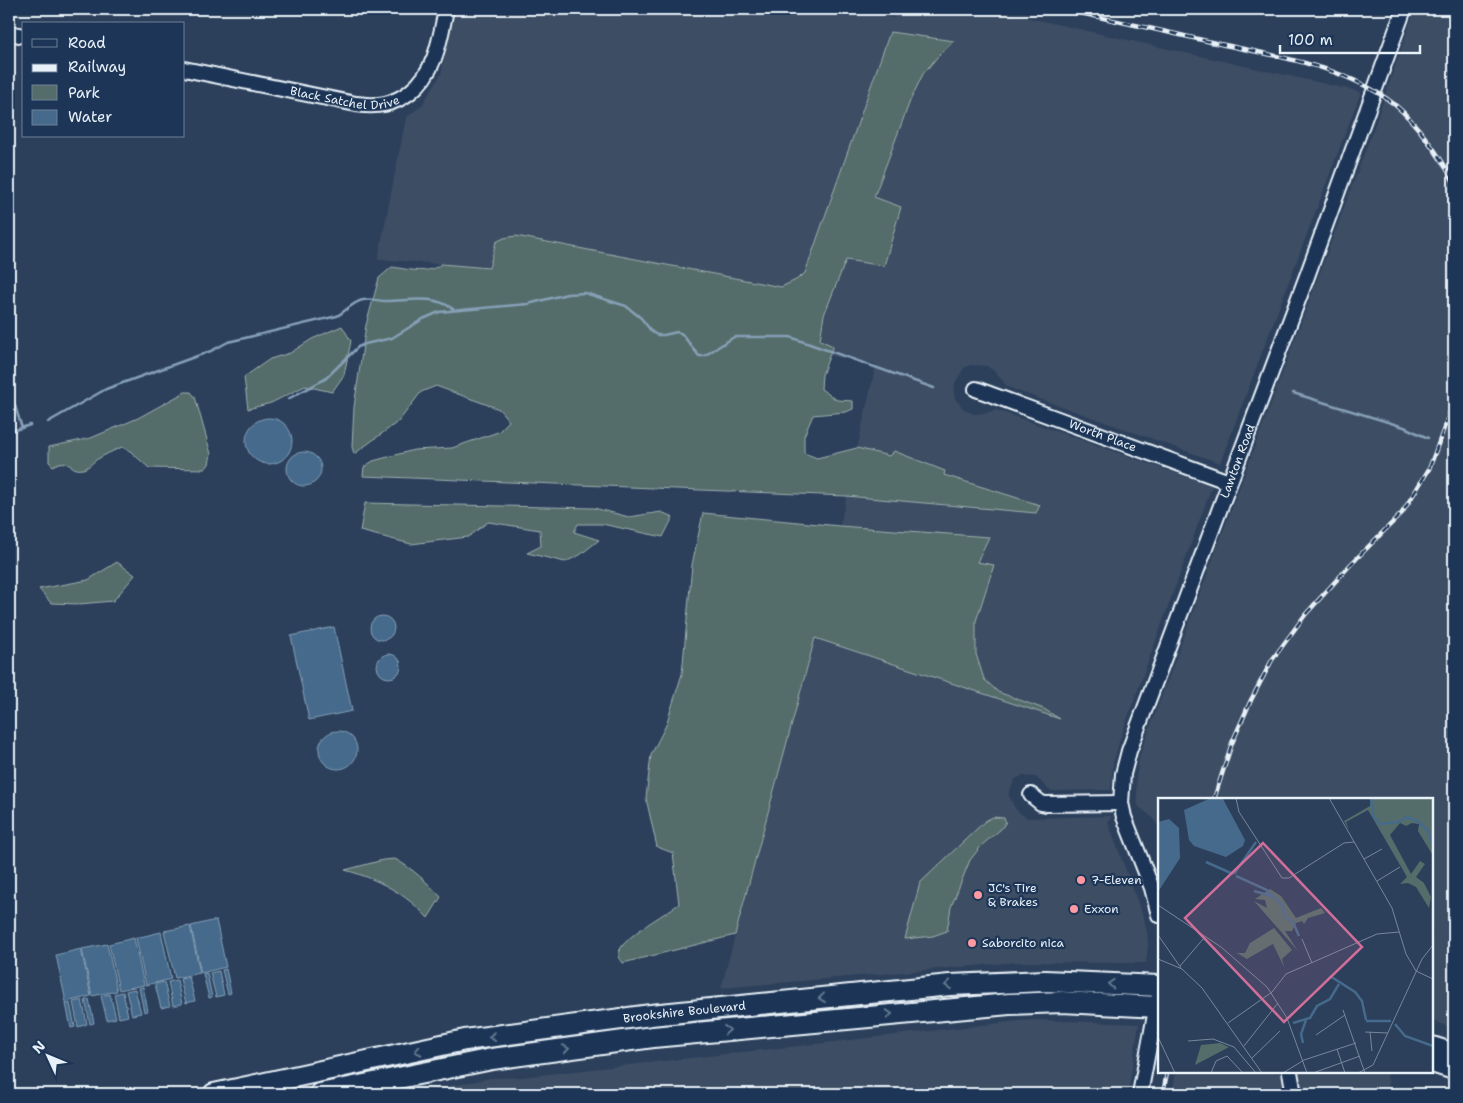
<svg xmlns="http://www.w3.org/2000/svg" width="1463" height="1103" viewBox="0 0 1463 1103" font-family="'Shantell Sans',sans-serif">
<style>
.built{fill:#3e4d63}
.green{fill:#546d6a;stroke:#9eafb1}
.water{fill:#456a8c;stroke:#86a0b7}
.lines{fill:none;stroke-linecap:round;stroke-linejoin:round}
.stream{stroke:#86a0b7;stroke-width:2.5}
.minor-casing{stroke:#e8f1f8;stroke-width:18}
.highway-casing{stroke:#e8f1f8;stroke-width:24}
.minor{stroke:#1d3557;stroke-width:14}
.highway{stroke:#1d3557;stroke-width:20}
.rail-casing{stroke:#e8f1f8;stroke-width:4.5}
.rail{stroke:#1d3557;stroke-width:2.5;stroke-dasharray:8;stroke-linecap:butt}
.oneway{stroke:#64778f}
.poi-dot{fill:#ff9aa2;stroke:#1d3557;stroke-width:2}
.labels{text-anchor:middle;dominant-baseline:central;stroke-width:4.5;stroke-linejoin:round;paint-order:stroke}
.street-label{font-size:12px;fill:#e8f1f8;stroke:#1d3557}
.poi-label{font-size:12px;fill:#e8f1f8;stroke:#1d3557;text-anchor:start}
.inset-river{fill:none;stroke:#456a8c;stroke-width:2.5}
.inset-road{fill:none;stroke:#77879a;stroke-width:1}
.view{fill:#d16f9a;fill-opacity:0.15;stroke:#d16f9a;stroke-width:2.5}
.inset-edge{fill:none;stroke:#e8f1f8;stroke-width:2.5}
</style>
<rect width="100%" height="100%" fill="#2c405c"/>
<filter id="ink" filterUnits="userSpaceOnUse"><feTurbulence type="fractalNoise" baseFrequency=".02" numOctaves="2"/><feDisplacementMap in="SourceGraphic" scale="10" xChannelSelector="R" yChannelSelector="G"/><feConvolveMatrix kernelMatrix="1 2 1 2 8 2 1 2 1" color-interpolation-filters="sRGB"/></filter>
<g filter="url(#ink)">
<path class="built" d="M455,9h394l44,9 3,-9h93l372,83 -141,371 -205,-73 -8,-4 -14,-16 -7,-4 -15,-1 -7,3 -9,15 -1,8 1,8 10,11 9,4 12,-1 10,-3 9,3 207,73 -92,253 -7,25 -2,26 -59,1 -4,-2 -12,-12 -14,-1 -7,3 -6,12v5l7,14 11,8 85,-2 -4,6 36,97 3,13 1,12 -2,19 -128,-1 -297,26 94,-350 61,-274 -83,-15 -297,-107 -7,26 -111,-9 28,-141 16,-13 19,-31z
M1415,9h39v1020l-22,-9v-221h-273v28l-6,-9 -15,-12 -2,-29 4,-23 233,-624z
M1038,1020l101,4 -11,70h-718l81,-16 31,-1 497,-56z
M1176,1072h106l4,22h-114z
M1295,1072h92l2,21 40,-5 17,6h-148z"/>
<path class="green" d="M890,32l64,9 -15,14 -16,19 -13,27 -36,96 27,10 -17,59 -38,-6 -22,55 -4,25 13,6 -11,29 -1,14 16,11 16,1v8l-7,3 -33,3 -9,21v17l13,5 40,-10 32,8 5,-5 51,20 -1,4 96,30 -4,8 -190,-17 -483,-20 1,-9 9,-6 41,-11 38,-2 46,-16 11,-11 -10,-12 -63,-23 -15,6 -22,29 -45,33 -2,-7 2,-40 12,-82 13,-47 13,-11c15,2 36,8 49,-3l48,4 7,-26 8,-4 12,-2 265,51 15,-7 9,-7z
M342,326l9,15 -7,34 -12,17 -27,-6 -34,17 -23,6 -4,-32 26,-18 20,-6 22,-14z
M185,392h6l4,5 16,57 -2,10 -4,5 -56,-1 -19,-17 -8,-4c-9,4 -18,8 -26,13 -4,3 -8,8 -13,9 -13,3 -15,-13 -30,-3l-4,-4v-15l42,-9 47,-20z
M365,503l229,5 35,9 32,-5 12,5 -10,20 -61,-13h-24l-4,8 25,8 -19,15 -15,7 -38,-9 14,-7 -1,-16 -52,-8 -20,15 -57,7 -51,-13z
M703,513l137,13 149,11 -12,25 17,3 -18,56v33l8,25 14,13 46,17 16,10 -245,-81 -80,297 -112,28c-2,-3 -5,-6 -4,-11 4,-15 46,-38 60,-48l-6,-51 -16,-6 -11,-49 5,-43 15,-30 16,-51 10,-109z
M117,562l18,13 -22,26 -34,3 -28,-1 -12,-14 49,-9z
M993,817l11,1 2,4 -5,7 -19,16 -12,15 -19,47 -4,24 -14,5 -28,3 15,-56 65,-62z
M395,859c18,10 32,23 46,38l-13,21c-23,-25 -50,-39 -83,-48l38,-10z"/>
<path class="water" d="M246 441a23 23 0 1 1 46 0a23 23 0 1 1-46 0Z
M287 469a17 17 0 1 1 34 0a17 17 0 1 1-34 0Z
M370 628a12 12 0 1 1 24 0a12 12 0 1 1-24 0Z
M334,627l18,84 -43,9 -18,-84z
M377 666a12 12 0 1 1 24 0a12 12 0 1 1-24 0Z
M319 750a19 19 0 1 1 38 0a19 19 0 1 1-38 0Z
M216,920l10,47 -25,6 -10,-47z
M190,926l10,47 -25,5 -11,-47z
M161,932l10,47 -25,6 -10,-47z
M134,938l10,47 -25,5 -10,-46z
M107,944l10,47 -25,5 -10,-47z
M81,949l10,47 -25,6 -10,-47z
M226,969l5,24 -3,1 -6,-24z
M219,971l5,24 -8,2 -6,-24z
M207,973l5,24 -3,1 -6,-24z
M189,977l6,24 -9,2 -6,-24z
M177,980l5,24 -9,2 -5,-24z
M164,982l6,24 -9,2 -6,-24z
M143,987l5,24 -4,1 -5,-24z
M135,989l6,24 -9,2 -6,-24z
M123,992l5,24 -9,2 -5,-24z
M110,994l6,24 -9,2 -6,-24z
M89,999l5,24 -4,1 -5,-24z
M82,1000l5,24 -9,3 -5,-25z
M70,1003l5,24 -4,1 -5,-24z"/>
<g class="lines">
<path class="stream" d="M9,387l13,41
M1293,393l111,34 24,11
M288,399l37,-20 33,-32 7,-3 27,-6 31,-19 16,-7 89,-8 39,-10 18,-1 41,13 15,12 11,14 5,3h7l13,-3 5,2 17,22h5l30,-19h56l144,51
M48,422l58,-33 105,-38 17,-9 109,-26c9,-5 16,-14 26,-16 7,-2 15,1 23,1 23,0 47,-7 67,8
M9,432l21,-7
M1452,449l2,1"/>
<defs>
<g id="minor">
<path d="M9,33l15,3"/>
<path id="s1" d="M184,69l172,35c21,3 37,1 54,-12 26,-20 30,-53 36,-83"/>
<path id="s2" d="M976,389l253,93"/>
<path d="M1031,795l10,8 5,1 75,-1"/>
<path id="s3" d="M1159,915l-7,-27 -28,-71 -3,-14 2,-29 6,-23 178,-475 97,-267"/>
<path d="M1290,1072l4,22"/>
<path d="M1140,1094l18,-95"/>
</g>
<g id="highway">
<path d="M1432,1047l22,7"/>
<path d="M1432,1062l22,7"/>
<path id="s4" d="M214,1094l251,-54 186,-25 299,-30 95,-4 114,5"/>
<path d="M320,1094l172,-35 161,-22 356,-33 53,-2 97,5"/>
</g>
</defs>
<use href="#minor" class="minor-casing"/>
<use href="#highway" class="highway-casing"/>
<use href="#minor" class="minor"/>
<use href="#highway" class="highway"/>
<defs>
<path id="rail" d="M1061,9c53,11 106,23 159,35 60,13 124,22 174,60 23,19 46,52 60,78
M1214,799l18,-56 19,-43 21,-40 33,-45 46,-51 51,-51 27,-44 25,-68
M1163,1094l4,-22"/>
</defs>
<use href="#rail" class="rail-casing"/>
<use href="#rail" class="rail"/>
</g>
<defs><path id="oneway-chevron" d="M-2-3.5L2.5 0L-2 3.5" fill="none" stroke-width="1.6" stroke-linecap="round" stroke-linejoin="round" transform="scale(1.25)"/></defs>
<g class="oneway">
<use href="#oneway-chevron" transform="translate(1111 984) rotate(-177)"/>
<use href="#oneway-chevron" transform="translate(948 985) rotate(175)"/>
<use href="#oneway-chevron" transform="translate(822 998) rotate(174)"/>
<use href="#oneway-chevron" transform="translate(889 1014) rotate(-5)"/>
<use href="#oneway-chevron" transform="translate(727 1030) rotate(-5)"/>
<use href="#oneway-chevron" transform="translate(492 1037) rotate(172)"/>
<use href="#oneway-chevron" transform="translate(566 1049) rotate(-8)"/>
<use href="#oneway-chevron" transform="translate(418 1051) rotate(168)"/>
</g>
</g>
<g class="poi-dot">
<circle cx="1081" cy="880" r="5"/>
<circle cx="978" cy="895" r="5"/>
<circle cx="1074" cy="909" r="5"/>
<circle cx="972" cy="943" r="5"/>
</g>
<g class="labels">
<g class="street-label">
<text stroke="none"><textPath href="#s1" startOffset="164">Black Satchel Drive</textPath></text>
<text stroke="none"><textPath href="#s2" startOffset="135">Worth Place</textPath></text>
<text stroke="none"><textPath href="#s3" startOffset="481">Lawton Road</textPath></text>
<text stroke="none"><textPath href="#s4" startOffset="478">Brookshire Boulevard</textPath></text>
</g>
<g class="poi-label">
<text x="1091" y="880">7-Eleven</text>
<text x="988" y="888">JC's Tire<tspan x="988" dy="14">&amp; Brakes</tspan></text>
<text x="1084" y="909">Exxon</text>
<text x="982" y="943">Saborcito nica</text>
</g>
</g>
<g transform="translate(1158 798)">
<rect width="275" height="275" fill="#2c405c"/>
<path d="M213,0h62v70l-1,-14 -14,-23 1,-7 -7,-1 -6,3 -6,-3 -10,12 21,39 9,-13 5,3 -9,13 8,6 7,14 -2,11 -13,-21 -8,-4 -8,1 7,-7 -39,-67 -22,12 3,8 -5,-9 26,-15zM112,91l11,7 15,22 25,-10 4,5 -17,5 -4,6 -2,-3 -6,2 -4,8h-7l13,20 -44,-50 13,7 -2,-8 -10,-1zM116,130l18,22 -10,9 2,8 -11,-23 -26,15 -10,-6h8l5,-10zM62,245l9,4 -34,18 6,-20z" fill="#546d6a"/>
<path d="M53,0l12,1 22,41 -2,6 -17,11 -32,-11 -5,-6 -5,-30zM11,21l10,9 1,30 -22,34v-70z" fill="#456a8c"/>
<path class="inset-river" d="M213,0l2,18 7,8 18,-2 9,-5 11,4 10,10 5,16M48,64l27,12M76,76l22,-32M78,78l31,14 15,15 3,12 8,5 6,14M96,93l17,5M172,178l25,16 7,9 4,19M208,223h25M135,225l17,-5 7,-12 13,-7 9,-15M237,226l10,12 28,10M145,245l-2,-9 5,-14"/>
<path class="inset-road" d="M78,0l3,14 43,66h7l55,-35 10,-1M171,0l63,110 14,46 10,17 17,8M206,61l18,-10M219,83l23,-14M0,107l63,42 46,40 20,31 20,55M0,137l23,33M144,141l10,24M0,161l24,10 20,19 60,85M22,168l24,-28M185,212l22,63M70,225l44,-31 14,-18 91,-40 22,-2M207,234l23,1M212,234l2,19M158,237l29,-20M0,239l17,36M30,243l25,-2 21,8 22,26M86,248l34,-43M179,251l8,24M94,260l28,-27M53,275l5,-12 11,-5 16,17M125,275l21,-13 52,-17M155,275l47,-17M200,275l15,-8 49,-106 11,-14"/>
<path class="view" d="M105,45l99,104 -78,75 -99,-104z"/>
<rect width="275" height="275" class="inset-edge"/>
</g>
<rect width="1463" height="1103" fill="none" stroke="#1d3557" stroke-width="30"/>
<rect x="15" y="15" width="1433" height="1073" fill="none" stroke="#e8f1f8" stroke-width="2" filter="url(#ink)"/>
<rect x="22" y="22" width="162" height="115" fill="#1d3557" stroke="#6e8097"/>
<rect x="32" y="39" width="25" height="8" fill="#1d3557" stroke="#6e8097"/>
<text x="68" y="48" font-size="15" fill="#e8f1f8">Road</text>
<rect x="32" y="64" width="25" height="8" fill="#e8f1f8" stroke="#6e8097"/>
<text x="68" y="72" font-size="15" fill="#e8f1f8">Railway</text>
<rect x="32" y="85" width="25" height="15" fill="#546d6a" stroke="#6e8097"/>
<text x="68" y="98" font-size="15" fill="#e8f1f8">Park</text>
<rect x="32" y="110" width="25" height="15" fill="#456a8c" stroke="#6e8097"/>
<text x="68" y="122" font-size="15" fill="#e8f1f8">Water</text>
<g transform="translate(48 1056) rotate(314)" stroke="#1d3557" stroke-width="4" paint-order="stroke">
<path d="M0-4L9 19L0 12L-9 19Z" fill="#e8f1f8"/>
<text y="-8" font-size="14" font-weight="bold" text-anchor="middle" fill="#e8f1f8">N</text>
</g>
<path d="M1280 45v8h140v-8" fill="none" stroke="#e8f1f8" stroke-width="2.5"/>
<text x="1288" y="45" font-size="15" fill="#e8f1f8" stroke="#1d3557" stroke-width="4" paint-order="stroke">100 m</text>
</svg>
